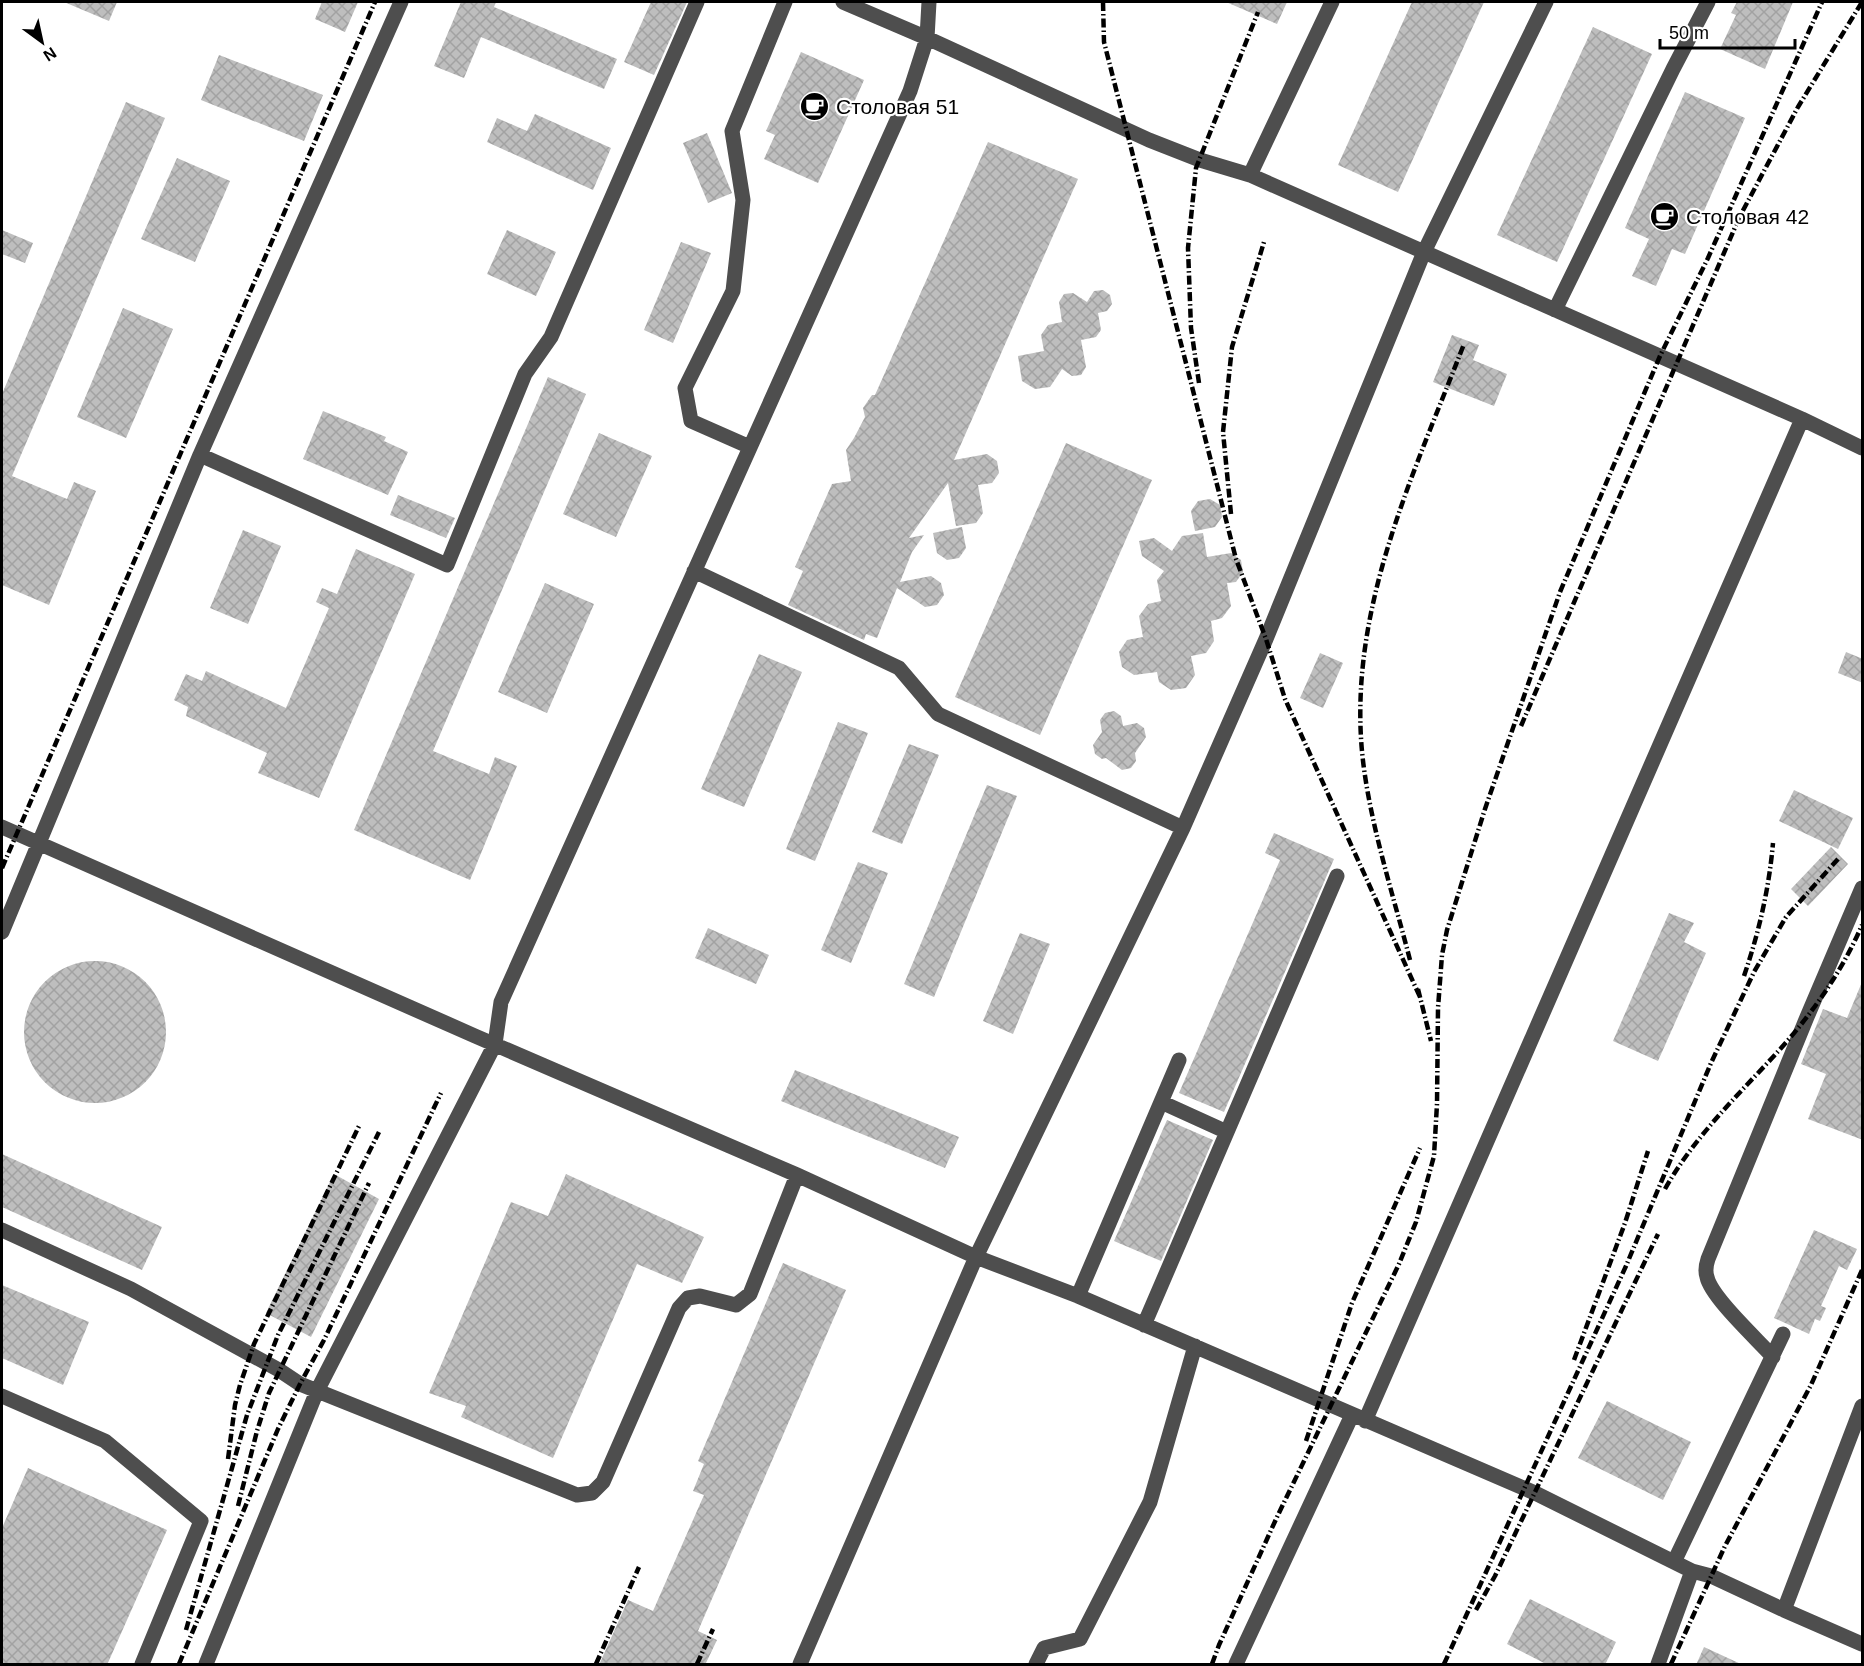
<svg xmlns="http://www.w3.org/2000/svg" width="1864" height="1666" viewBox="0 0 1864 1666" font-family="Arial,sans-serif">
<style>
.building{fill:url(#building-cross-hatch)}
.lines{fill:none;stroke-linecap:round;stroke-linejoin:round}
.minor{stroke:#4e4e4e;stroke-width:15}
.rail{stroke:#000;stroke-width:4.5;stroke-dasharray:9 3 1.5 3;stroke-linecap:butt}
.labels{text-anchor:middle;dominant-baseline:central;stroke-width:4.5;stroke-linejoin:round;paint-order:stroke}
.poi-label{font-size:21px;fill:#000;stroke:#fff;text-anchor:start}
</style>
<defs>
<pattern id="building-cross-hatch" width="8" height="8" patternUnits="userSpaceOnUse" patternTransform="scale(1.5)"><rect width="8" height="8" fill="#bebebe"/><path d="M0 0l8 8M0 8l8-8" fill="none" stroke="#a2a2a2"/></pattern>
</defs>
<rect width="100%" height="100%" fill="#fff"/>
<path class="building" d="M64,2h53l-8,19z
M322,2h36l-13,30 -30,-13z
M461,2h35l-2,5 123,52 -13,30 -123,-52 -17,41 -30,-12z
M651,2h36l-33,73 -30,-13z
M1226,2h61l-10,22z
M1412,2h72l-86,190 -60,-27z
M1737,2h56l-28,67 -45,-20 16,-34 -5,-2z
M1593,27l59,27 -95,208 -60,-27z
M801,52l63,28 -46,103 -54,-24 11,-24 -9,-4z
M219,55l104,40 -19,46 -103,-41z
M1685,92l60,26 -60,136 -13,-5 -16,37 -24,-10 17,-37 -24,-11z
M126,102l39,16 -153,358 55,23 7,-17 22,9 -47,114 -47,-20v-191z
M535,114l76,34 -18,42 -106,-48 10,-24 30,13z
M707,133l25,60 -24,10 -25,-60z
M988,142l90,37 -124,281 33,-6 10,7 2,12 -7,10 -14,2 5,28 -7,10 -20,3 -8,-43 -39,55 15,-3 -12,17 -12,30 31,-6 10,7 3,12 -7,10 -12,2 -28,-19 -20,50 -11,-4 -2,6 -76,-35 15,-34 -8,-4 37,-83 19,-3 -5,-31 8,-12 11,-21 -2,-9 9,-13h3z
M177,158l53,23 -35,81 -54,-23z
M2,230l31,13 -8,20 -23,-9z
M507,230l49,22 -20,44 -49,-22z
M681,242l30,11 -38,90 -29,-13z
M1103,290l7,5 2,9 -5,7 -9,2 3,17 -5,7 -15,3 5,27 -5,8 -9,1 -10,-7 -12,18 -15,2 -13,-8 -4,-25 26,-5 -3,-16 7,-10 14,-3 -3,-20 5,-8 9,-1 14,9 7,-11z
M123,308l50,21 -47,109 -49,-21z
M1452,335l27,10 -6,15 34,14 -13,32 -61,-24z
M548,377l38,17 -153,357 56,23 6,-17 22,9 -47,114 -116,-50z
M323,411l63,26 -2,4 24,11 -20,43 -85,-36z
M599,433l53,23 -36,81 -53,-23z
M1066,443l86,37 -112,255 -85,-38z
M398,495l57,23 -9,20 -56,-23z
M1210,499l10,6 2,12 -7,10 -20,4 -4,-20 7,-10z
M962,527l4,21 -7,10 -12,2 -10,-7 -4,-20z
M243,530l38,16 -33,78 -38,-16z
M1203,533l4,24 24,-4 10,7 2,12 -7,10 -9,1 4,23 -9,12 -11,3 3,20 -8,12 -15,3 4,19 -9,13 -15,2 -12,-8 -2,-10 -23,3 -12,-8 -3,-15 8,-12 16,-3 -4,-21 9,-12 13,-3 -4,-21 7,-9 -22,-15 -3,-15 15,-3 18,13 10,-15z
M356,549l59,25 -96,224 -61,-25 9,-20 -81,-37 2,-9 -14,-7 12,-26 16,7 4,-10 80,37 43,-100 -13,-6 6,-14 15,6z
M545,583l49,21 -47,109 -49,-21z
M1846,652l17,7v24l-25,-10z
M1320,653l23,10 -20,45 -23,-10z
M759,654l43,18 -58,135 -43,-18z
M1114,711l7,5 2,10 14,-3 7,5 2,9 -11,16 1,8 -5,7 -9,2 -16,-12 -4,1 -7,-5 -2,-9 9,-13 -2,-12 5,-7z
M838,722l30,11 -53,128 -29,-12z
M909,744l30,11 -37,89 -30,-12z
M987,785l30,11 -83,201 -30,-13z
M1794,790l59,28 -15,31 -59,-28z
M1274,833l60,26 -110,253 -45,-19 101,-233 -15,-7z
M1831,847l17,17 -40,42 -17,-17z
M858,862l30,11 -37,90 -30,-13z
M1669,913l25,10 -10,19 22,11 -48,108 -45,-20z
M708,928l61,27 -13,29 -61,-26z
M1020,933l30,11 -37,90 -30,-13z
M24 1032a71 71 0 1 1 142 0a71 71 0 1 1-142 0Z
M1862,982h1v158l-55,-21 18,-45 -25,-10 22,-55 24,9z
M795,1070l164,67 -14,31 -164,-67z
M1167,1120l46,20 -52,121 -47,-20z
M2,1154l160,73 -20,43 -140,-63z
M334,1174l45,25 -68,138 -45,-24z
M566,1174l138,63 -22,46 -45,-19 -84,194 -92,-41 5,-11 -37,-13 82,-191 37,14z
M1814,1230l43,19 -10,21 -8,-4 -18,40 5,2 -6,13 -5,-2 -6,15 -35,-16z
M783,1263l63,27 -148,341 19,9 -12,25h-106l29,-65 25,11 51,-116 -11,-4 11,-27 -6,-3z
M2,1285l87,37 -26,63 -61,-27z
M1607,1401l84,41 -28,58 -85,-42z
M28,1468l139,62 -60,135h-105v-137z
M1530,1599l86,43 -11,23h-57l-41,-21z
M1704,1647l39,18h-47z"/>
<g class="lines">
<path class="minor" d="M843,2l84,36 222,102 51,20 50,15 552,244 60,29
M1250,175l82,-173
M1555,310l118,-241 35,-67
M750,447l-59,-26 -6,-33 48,-97 10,-91 -11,-69 53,-129
M200,455l247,110 78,-191 26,-37 146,-335
M694,571l205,97 39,46 245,114
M2,827l473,209 322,139 179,82 102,39 457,197 157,78 19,5 73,34 78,34
M2,932l198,-477 201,-453
M1161,1102l66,30
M2,1230l129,59 148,81 21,14 277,111 15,-2 11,-11 76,-174 9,-10 12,-2 36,9 14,-11 47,-119
M1078,1296l101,-236
M1144,1325l193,-449
M1773,1357c-15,-17 -62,-60 -66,-80 -2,-6 -1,-12 1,-18l99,-242 55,-129
M2,1396l103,45 96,80 -59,143
M1365,1421l437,-1002
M1674,1562l109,-228
M1784,1610l78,-204
M206,1664l111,-273 178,-347 6,-42 409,-911 17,-53 2,-36
M800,1664l176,-407 207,-429 83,-189 158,-387 122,-250
M1036,1664l8,-16 36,-9 70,-137 45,-156
M1236,1664l116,-249
M1658,1664l34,-93"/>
<path class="rail" d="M1103,2l1,40 132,517 30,80 19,60 135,298
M1199,383l-8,-55 -3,-80 8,-80 62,-156
M1231,514l-8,-82 9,-85 32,-105
M1521,726l218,-508 59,-111 64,-105
M2,868l373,-866
M1410,960c-18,-70 -45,-151 -49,-222 -8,-139 54,-267 103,-394
M1744,976c15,-44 25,-87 29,-133
M1418,989l13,52
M1665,1189c28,-50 69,-90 108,-132 36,-39 68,-83 89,-132
M1574,1360l51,-137 23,-72
M1306,1441l46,-138 68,-155
M228,1459l7,-54 5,-20 14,-41 106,-220
M238,1506l19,-75 12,-38 100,-210
M1476,1610l19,-34 163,-342
M186,1630l61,-215 31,-80 101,-203
M179,1664l99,-235 22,-45 24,-44 117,-247
M596,1664l43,-97
M697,1664l16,-35
M1212,1664l7,-19 58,-128 122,-253 17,-42 18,-66 3,-52 1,-96 4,-53 5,-25 38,-121 75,-217 100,-236 48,-98 114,-256
M1444,1664l182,-398 85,-203 43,-91 32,-55 52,-58
M1671,1664l54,-118 86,-161 51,-115"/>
</g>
<defs>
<symbol id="cafe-disc" viewBox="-11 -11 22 22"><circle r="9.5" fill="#000" stroke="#fff"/><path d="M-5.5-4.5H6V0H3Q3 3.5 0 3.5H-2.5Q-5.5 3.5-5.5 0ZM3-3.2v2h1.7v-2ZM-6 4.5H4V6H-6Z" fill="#fff"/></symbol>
</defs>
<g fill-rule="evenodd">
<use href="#cafe-disc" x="798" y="90" width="33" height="33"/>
<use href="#cafe-disc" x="1648" y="200" width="33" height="33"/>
</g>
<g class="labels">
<g class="poi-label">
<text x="836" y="106">Столовая 51</text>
<text x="1686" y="216">Столовая 42</text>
</g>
</g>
<rect width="1864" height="1666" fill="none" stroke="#000000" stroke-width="6"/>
<g transform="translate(42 42) rotate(147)" stroke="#ffffff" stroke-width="4.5" paint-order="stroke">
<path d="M0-4.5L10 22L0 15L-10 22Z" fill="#000000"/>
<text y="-9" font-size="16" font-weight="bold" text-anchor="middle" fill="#000000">N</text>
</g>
<path d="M1660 39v9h135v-9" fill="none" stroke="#000000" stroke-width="3"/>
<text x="1669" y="39" font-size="18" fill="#000000" stroke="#ffffff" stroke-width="4.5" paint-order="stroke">50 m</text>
</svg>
